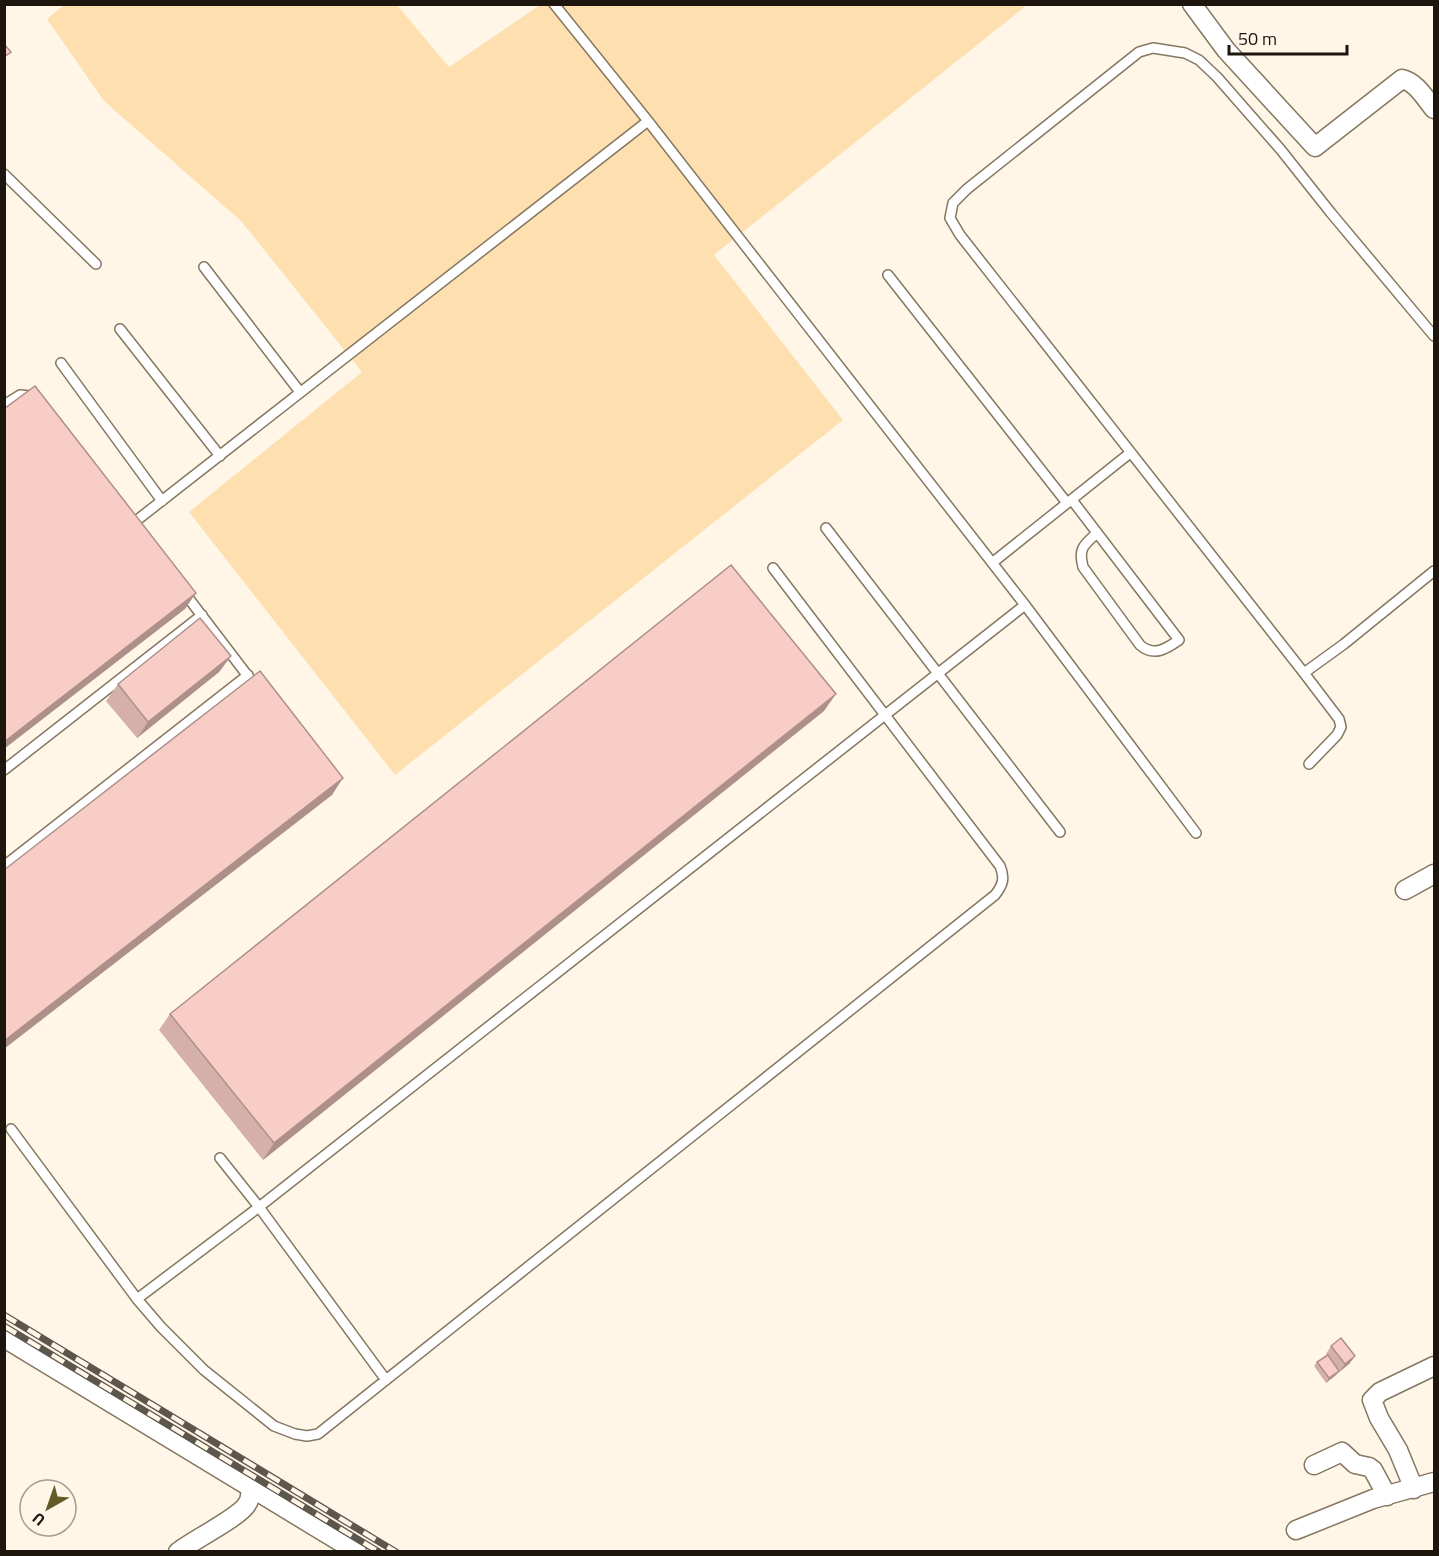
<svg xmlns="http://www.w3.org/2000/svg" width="1439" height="1556" viewBox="0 0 1439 1556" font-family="'Titillium Web',sans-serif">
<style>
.green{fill:#fee0b0}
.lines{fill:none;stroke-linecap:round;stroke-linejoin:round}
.service-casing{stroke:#857761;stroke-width:12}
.minor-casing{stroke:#857761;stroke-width:21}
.service{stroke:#fff;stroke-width:9}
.minor{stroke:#fff;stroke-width:18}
.rail-casing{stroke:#5d564c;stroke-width:7}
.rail{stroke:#fff6e7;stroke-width:4.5;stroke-dasharray:14;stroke-linecap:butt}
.wall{fill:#d4b0a9}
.shaded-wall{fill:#ad908a}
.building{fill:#f7cdc5;stroke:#ad908a;stroke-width:1.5}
</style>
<rect width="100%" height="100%" fill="#fff6e7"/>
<path class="green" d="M65,4l332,1 52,62 91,-62h487l-313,250 129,165 -448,355 -206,-263 173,-140 -121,-151 -137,-120 -57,-82z"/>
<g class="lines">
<defs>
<path id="service" d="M554,4l94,117 377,484 171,228
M4,174l92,90
M204,267l96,125
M888,275l179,228
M120,329l100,127
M1434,336l-103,-123 -50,-63 -64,-73 -18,-17 -14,-7 -32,-5 -14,4 -172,137 -14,14 -3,15 10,17 344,438 40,-29 90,-73
M61,363l101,138
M4,405l16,-10 11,1 2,3
M1072,500l107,140c-13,9 -25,17 -39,5l-57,-78c-5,-19 1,-22 14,-34
M132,524l516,-403
M826,528l234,304
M992,563l138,-110
M183,591l74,97
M1304,673l35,46 2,8 -4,8 -28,29
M4,770l198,-155
M4,866l244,-191
M11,1129l126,170 24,28 43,43 70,56 21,8 12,2 11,-2 677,-539c8,-10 10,-17 5,-29l-227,-298
M220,1158l39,49 127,173
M137,1299l122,-92 766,-602"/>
<path id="minor" d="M1192,4l34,46 89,97 87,-68c14,3 23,19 32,30
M1405,890l29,-16
M4,1338l353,214
M1314,1465l28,-13 13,12 14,3 4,3 14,26
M1414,1489l-16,-39 -19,-32 -7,-18 8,-8 54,-26
M1296,1530l77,-31 61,-17
M178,1552c15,-12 62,-35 69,-48 4,-5 3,-12 4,-18"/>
</defs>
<use href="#service" class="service-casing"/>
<use href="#minor" class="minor-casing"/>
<use href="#service" class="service"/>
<use href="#minor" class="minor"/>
<defs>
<path id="rail" d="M4,1315l392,237
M4,1326l375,226"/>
</defs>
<use href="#rail" class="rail-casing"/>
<use href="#rail" class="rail"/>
</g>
<path class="wall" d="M231,656l-12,16 -82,66 -31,-37 12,-17z
M824,711l-561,449 -104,-130 11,-16z
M1331,1346l24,10 -6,8 -23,19 -12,-17 3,-4 9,-7v-1z"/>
<path class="shaded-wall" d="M196,593l-11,16 -181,140v-7z
M231,656l-12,16 -82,66 11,-16z
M836,694l-12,17 -561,449 11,-17z
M343,778l-11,17 -328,254v-8z
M1355,1356l-6,8 -10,8 6,-8z
M1339,1371l-3,4 -10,8 3,-5z"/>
<path class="building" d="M4,44l7,8 -7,5z
M35,386l161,207 -192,149v-333z
M731,565l105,129 -562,449 -104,-129z
M200,618l31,38 -83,66 -30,-38z
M260,671l83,107 -339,263v-171z
M1341,1338l14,18 -10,8 -14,-18z
M1328,1355l11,16 -10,7 -12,-16z"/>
<rect width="1439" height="1556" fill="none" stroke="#1c160e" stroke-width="12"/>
<g transform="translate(48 1508) rotate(220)"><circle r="28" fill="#fff6e7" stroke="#a49c90" stroke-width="1.5"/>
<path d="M0-4.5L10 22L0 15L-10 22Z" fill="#625c28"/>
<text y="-9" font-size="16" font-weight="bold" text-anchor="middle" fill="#1c160e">U</text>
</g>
<path d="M1229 45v9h118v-9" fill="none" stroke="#1c160e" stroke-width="3"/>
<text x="1238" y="45" font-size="18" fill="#1c160e" stroke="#fff6e7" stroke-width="4.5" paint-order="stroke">50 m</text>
</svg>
